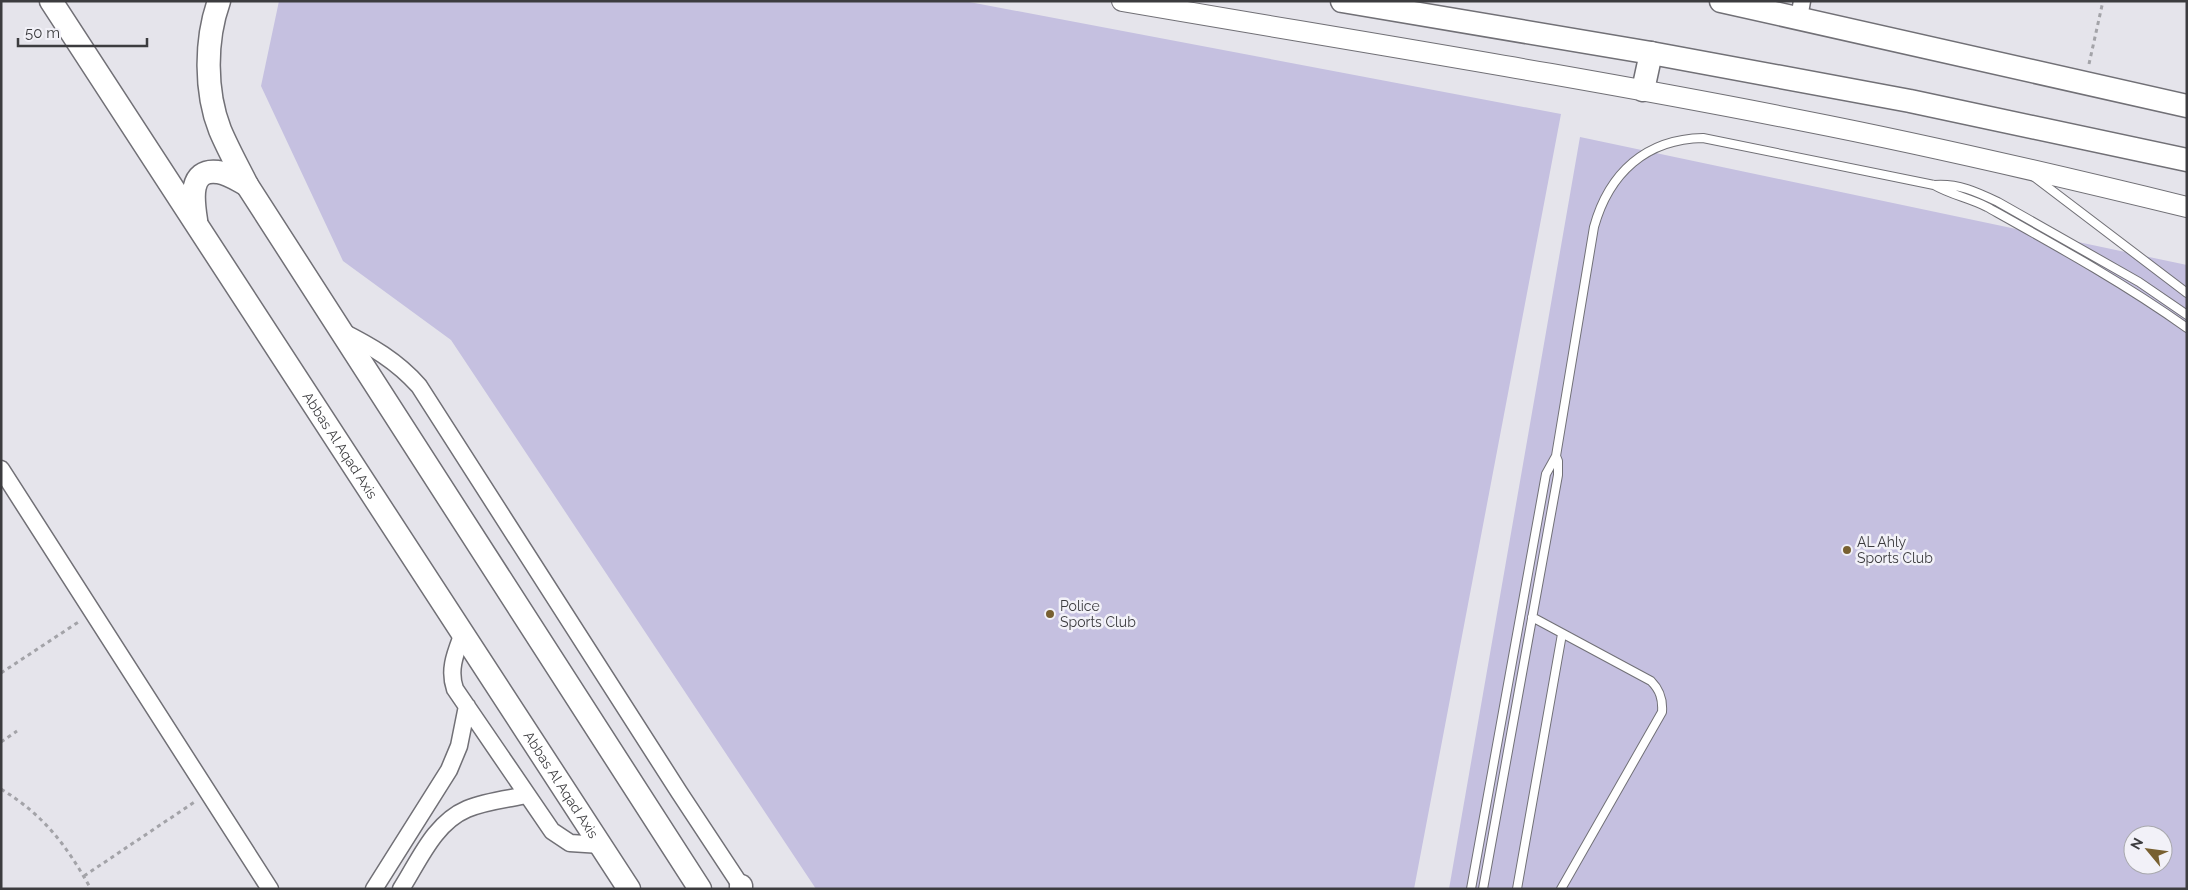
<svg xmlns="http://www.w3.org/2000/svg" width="2188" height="890" viewBox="0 0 2188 890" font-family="Raleway,sans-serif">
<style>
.green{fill:#c5c0e0;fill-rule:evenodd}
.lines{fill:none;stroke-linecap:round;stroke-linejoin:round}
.service-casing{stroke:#717076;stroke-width:10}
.minor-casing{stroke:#717076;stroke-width:19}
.tertiary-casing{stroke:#717076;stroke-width:22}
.secondary-casing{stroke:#717076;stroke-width:25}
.path{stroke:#a3a3a8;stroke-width:3;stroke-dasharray:4 4;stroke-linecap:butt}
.service{stroke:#fff;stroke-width:8}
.minor{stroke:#fff;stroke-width:16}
.tertiary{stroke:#fff;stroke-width:20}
.secondary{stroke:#fff;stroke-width:22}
.poi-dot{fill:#786031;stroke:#f2f1f8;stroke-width:2}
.labels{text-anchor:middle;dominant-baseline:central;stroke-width:5;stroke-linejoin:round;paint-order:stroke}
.street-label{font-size:14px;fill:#3c3c3f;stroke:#f2f1f8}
.poi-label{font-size:14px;fill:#3c3c3f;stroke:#f2f1f8;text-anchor:start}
</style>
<rect width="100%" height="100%" fill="#e5e4eb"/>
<path class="green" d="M279,1h685l597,113 -147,775h-598l-365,-549 -108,-79 -82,-175z
M1580,137l607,128v624h-738zM2133,835h30v30h-30z"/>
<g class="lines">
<defs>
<path id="service" d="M2033,176l154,117
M1934,185c17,10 36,13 53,22 68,38 137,76 200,121
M1532,617l119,64c9,9 12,18 11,31l-101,177
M1471,889l75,-415 10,-18
M1483,889l75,-414v-14l-2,-5 38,-229c15,-54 52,-88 109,-89l231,47c24,-2 43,7 64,17l141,80 48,33
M1517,889l45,-255"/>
<path id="minor" d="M1799,18l3,-17
M341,331c30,15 56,30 78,55l260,406 64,97
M1,469l269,420
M463,633c-7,19 -15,36 -8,56l97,142 18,12 31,2
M374,889l75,-119 10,-24 8,-40
M401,889c18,-28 33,-66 66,-80 19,-8 41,-10 60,-14"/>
<path id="tertiary" d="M1122,1c227,39 455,75 682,120 128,25 256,55 383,86"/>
<g id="secondary">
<path id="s1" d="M51,1l578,888"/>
<path d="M219,1c-14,39 -14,91 1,129 8,19 18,37 27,55l453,704"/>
<path d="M1342,1l309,52 259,48 277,59"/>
<path d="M1721,1l466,105"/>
<path d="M1643,90l8,-37"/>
<path d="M196,220c-3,-19 -8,-52 22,-48 10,1 21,9 29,13"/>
<path d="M741,889v-3"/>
</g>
</defs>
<use href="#service" class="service-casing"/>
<use href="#minor" class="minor-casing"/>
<use href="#tertiary" class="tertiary-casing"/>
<use href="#secondary" class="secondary-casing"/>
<path class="path" d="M2089,64l14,-63
M1,673l79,-52
M1,742l16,-11
M1,789c44,27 65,56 90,100
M84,876l112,-75"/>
<use href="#service" class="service"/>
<use href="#minor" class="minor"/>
<use href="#tertiary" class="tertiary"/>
<use href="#secondary" class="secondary"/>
</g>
<g class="poi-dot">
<circle cx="1847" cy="550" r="5"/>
<circle cx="1050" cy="614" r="5"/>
</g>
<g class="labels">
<g class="street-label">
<text stroke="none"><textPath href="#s1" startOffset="530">Abbas Al Aqad Axis</textPath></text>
<text stroke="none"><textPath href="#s1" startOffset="935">Abbas Al Aqad Axis</textPath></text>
</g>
<g class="poi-label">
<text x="1857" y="542">AL Ahly<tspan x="1857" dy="16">Sports Club</tspan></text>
<text x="1060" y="606">Police<tspan x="1060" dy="16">Sports Club</tspan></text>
</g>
</g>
<rect width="2188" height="890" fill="none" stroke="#3c3c3f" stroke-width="5"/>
<g transform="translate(2148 850) rotate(299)"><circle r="24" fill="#f2f1f8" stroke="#a9a9ae"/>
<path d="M0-4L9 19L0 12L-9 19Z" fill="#786031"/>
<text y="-8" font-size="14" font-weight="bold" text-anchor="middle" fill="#3c3c3f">N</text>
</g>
<path d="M18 38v8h129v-8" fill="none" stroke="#3c3c3f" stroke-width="2.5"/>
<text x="25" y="38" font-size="15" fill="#3c3c3f" stroke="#f2f1f8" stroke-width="4" paint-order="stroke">50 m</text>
</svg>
